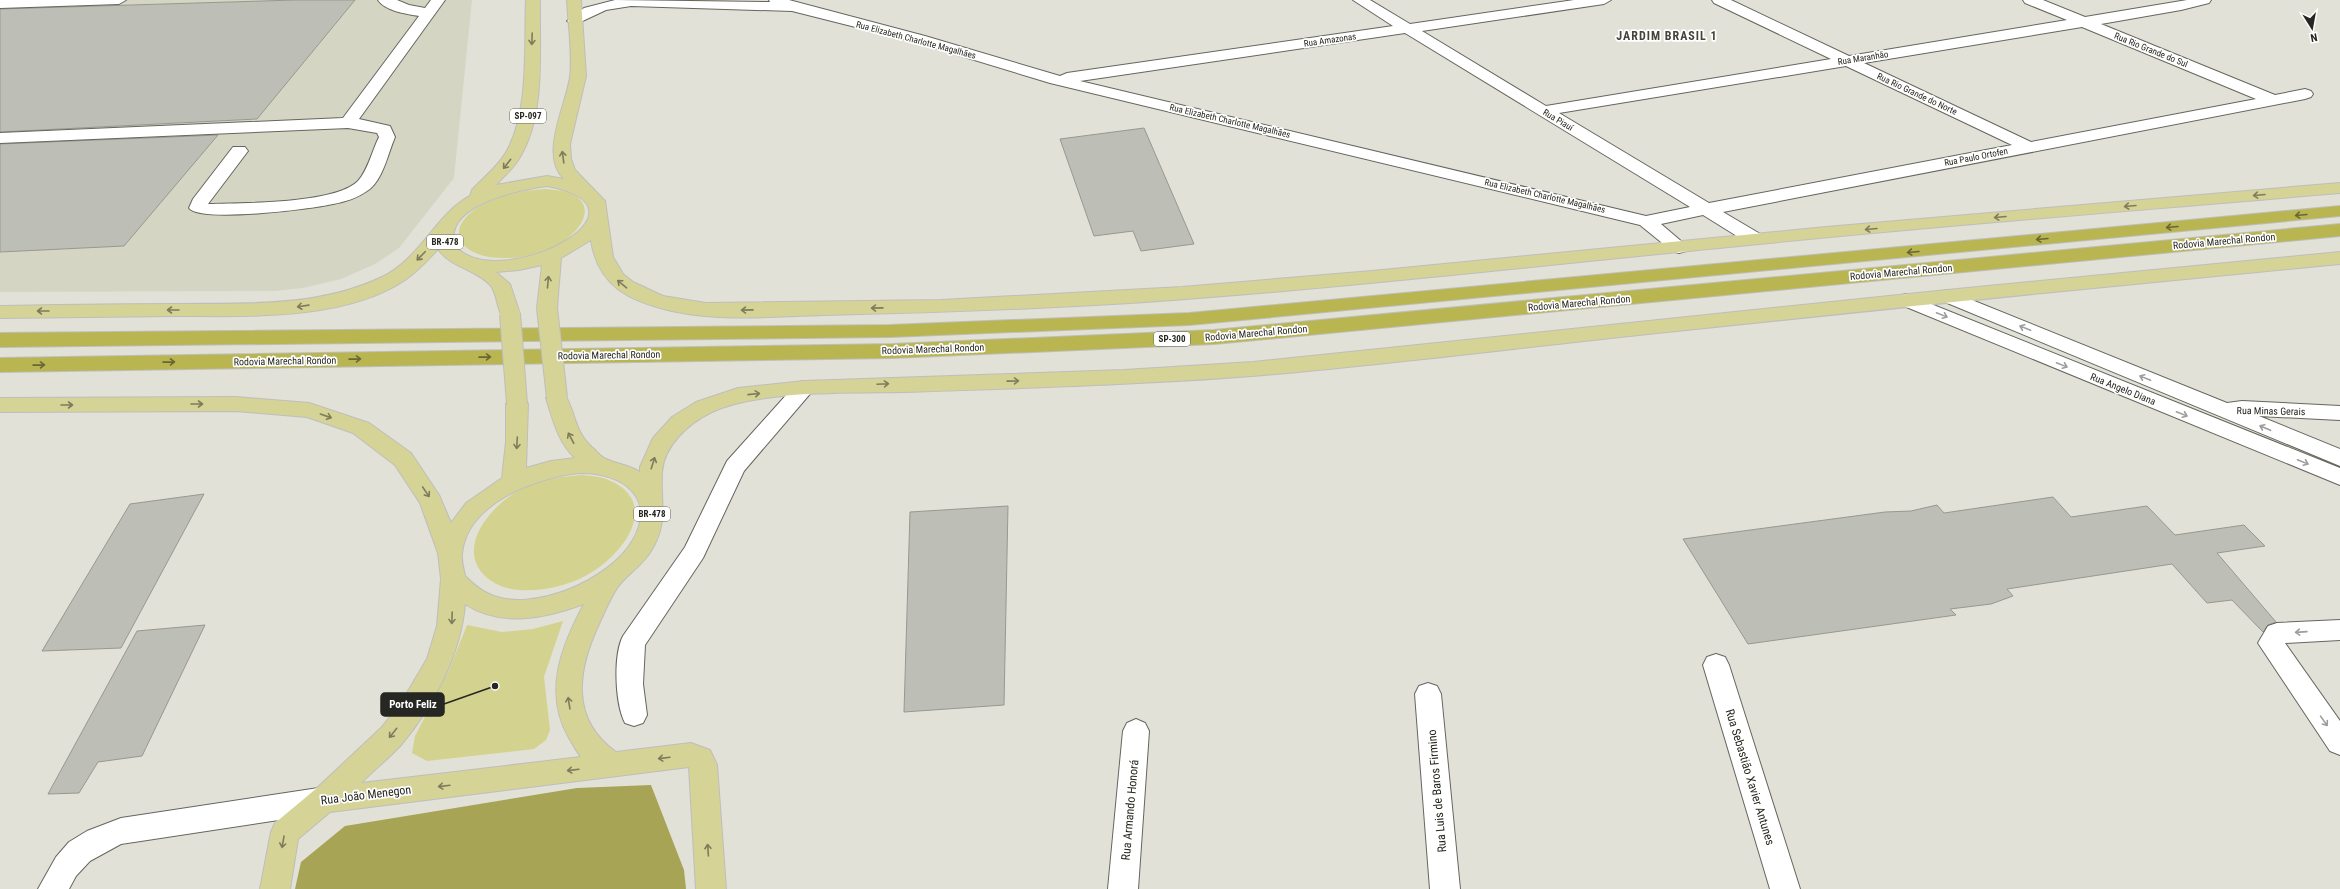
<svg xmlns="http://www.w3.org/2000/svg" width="2340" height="889" viewBox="0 0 2340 889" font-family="'Roboto Condensed',sans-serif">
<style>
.built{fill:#d5d5c4}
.green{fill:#d4d28f}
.forest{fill:#a7a455}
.building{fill:#bdbeb5;stroke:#989890}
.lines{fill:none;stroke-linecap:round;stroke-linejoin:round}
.minor-casing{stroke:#66665e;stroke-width:2}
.major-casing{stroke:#bebebd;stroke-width:2}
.highway-casing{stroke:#bebebd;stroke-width:2}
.minor{fill:#fff;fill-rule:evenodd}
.major{fill:#d5d396;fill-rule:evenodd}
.highway{fill:#b9b550;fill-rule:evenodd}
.major-bridge-casing{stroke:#bebebd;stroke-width:22;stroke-linecap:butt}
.major-bridge{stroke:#d5d396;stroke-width:20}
.oneway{stroke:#7e7c5c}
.oneway2{stroke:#686637}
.oneway3{stroke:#9d9d9c}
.labels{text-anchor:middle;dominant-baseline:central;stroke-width:3.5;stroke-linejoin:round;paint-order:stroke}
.far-street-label{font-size:9px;fill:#262622;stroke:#fffffe}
.shield{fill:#fffffe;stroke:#676764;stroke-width:1}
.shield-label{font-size:9px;font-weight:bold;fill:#262622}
.street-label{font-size:10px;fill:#262622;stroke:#fffffe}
.far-district-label{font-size:12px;font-weight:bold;letter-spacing:1px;fill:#44443d;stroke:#fffffe}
.near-street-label{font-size:12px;fill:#262622;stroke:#fffffe}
.leader{fill:none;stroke:#262622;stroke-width:1.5}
.callout-dot{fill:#262622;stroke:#fffffe;stroke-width:1.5}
.callout{fill:#262622;stroke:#262622;stroke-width:1.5}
.callout-label{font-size:11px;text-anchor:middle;font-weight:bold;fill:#fff}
</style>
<rect width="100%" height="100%" fill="#e1e1d8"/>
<path class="built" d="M0,0h472l-18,178 -55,70 -24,16 -34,15 -38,9 -28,3 -275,1z"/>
<path class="green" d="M545,189c10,1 23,1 32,8 18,14 1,34 -13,44 -17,11 -41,18 -61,17 -46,0 -63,-32 -17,-55 19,-9 38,-13 59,-14z
M582,475c8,1 17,1 24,4 58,22 17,77 -19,96 -22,12 -51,18 -76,14 -10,-2 -20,-7 -27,-14 -24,-25 -1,-58 22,-76 22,-17 49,-22 76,-24z
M563,621l-19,56 6,53 -4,10 -12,9 -107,12 -15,-8 3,-17 34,-66 18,-45 35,7 31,-3z"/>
<path class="forest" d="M651,785l33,85 2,19h-391l6,-27 44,-36 232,-38z"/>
<path class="building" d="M295,0h60l-98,119 -257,13v-123z
M1144,128l50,116 -53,7 -8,-20 -39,5 -34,-97z
M218,135l-94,111 -124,6v-108z
M204,494l-83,154 -79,3 88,-147z
M2053,497l18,20 76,-11 28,29 69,-10 21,21 -48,7 59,69 -8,3 -5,7 -31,-32 -25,3 -35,-39 -165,25 6,7 -22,8 -41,5 6,6 -208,29 -65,-105 202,-27 26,-1 26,-6 7,8z
M1008,506l-4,199 -100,7 6,-200z
M205,625l-63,131 -44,6 -19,31 -31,1 89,-163z"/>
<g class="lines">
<defs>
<path id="minor" d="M0,0h126l-7,4 -119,4z
M378,0h19l12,5 16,3 6,-8h14l-86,119 31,7 5,11c-7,16 -12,44 -28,54 -10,7 -22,11 -34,13 -21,5 -133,19 -144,4l4,-9 40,-52h12l3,4 -40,53c32,-1 128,0 150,-23 10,-11 14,-30 21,-44l-2,-4 -29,-5 -348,15v-10l343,-15 76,-102c-12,-2 -34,-5 -41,-16z
M615,0l155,2 -1,-2h20l136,36 135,40 7,-3 326,-47 -40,-26h17l40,24 164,-24h37l-7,4 -182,27 124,75 285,-47 -117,-56 -2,-3h19l118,56 218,-36 -42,-17 -2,-3h20l42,17 102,-17h24l-2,3 -28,7 -80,14 174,71 30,-6 6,2 2,3 -2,3 -6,2 -582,113 39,23 2,4 -2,4h-14l-45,-28 -42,9 27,23 -2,4 -7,2 -7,-2 -32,-26 -590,-142 -135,-41 -123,-31 -161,-5 -25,4 -32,15 -7,-4 17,-13zM2082,27l174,72 -225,43 -167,-79zM1405,33l285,174 -44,9 -566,-135zM1846,66l166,79 -303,58 -150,-90z
M1947,290l280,113 15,-2 98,5v14l-81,-4 81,33v17l-400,-166 -3,-4 3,-4z
M1906,294l434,174v17l-441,-181 -3,-4 3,-4z
M804,381l7,2 4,5 -71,83 -41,87 -58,87 -2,39 4,31 -4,8 -9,3 -9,-3c-10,-19 -12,-68 -2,-87l62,-89 42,-86 70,-78z
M2340,620v20l-55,3 55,78v34l-10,-4 -72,-108 10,-17 9,-3z
M1716,654l9,3 4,8 71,224h-30l-67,-224 4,-8z
M1428,683l9,3 4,8 19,195h-30l-15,-195 4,-8z
M1136,719l9,4 4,8 -11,158h-30l15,-158 4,-8z
M325,787l10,4 4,9 -4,9 -10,4 -204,31 -31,17 -14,15 -7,13h-31l18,-32 13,-15 18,-11 34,-13z"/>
<path id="major" d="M526,0h14c-1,49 6,114 -20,157 -6,11 -16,19 -24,28l51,-9 17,3c-25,-24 2,-73 6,-102 3,-22 -2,-54 -3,-77h14l5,76 -16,68 1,15 4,11 30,31 8,56 10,17 10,8 30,14 43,7 235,-3 241,-13 190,-16 454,-44 514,-44v10c-197,17 -395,32 -591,52 -206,20 -412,44 -618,58 -102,6 -204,10 -306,12 -50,1 -103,7 -153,-4 -42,-10 -74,-24 -81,-71l-30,18 -4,50 -3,4 -7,2 -7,-2 -3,-4 5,-43 -23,5 -23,2 14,12 10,30 -3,4 -7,2 -7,-2c-6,-9 -6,-24 -12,-32 -15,-17 -40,-18 -53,-37 -10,11 -20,22 -33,31 -61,41 -159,36 -230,36 -58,1 -117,1 -175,2v-12c59,-1 117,-2 176,-2 69,-1 141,4 206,-27 38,-18 53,-62 88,-81l2,-6c10,-11 25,-23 33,-36 25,-41 19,-107 21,-154zM547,186c119,22 -46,108 -91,61 -17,-41 65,-58 91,-61z
M2340,252v12c-231,22 -461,45 -692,70 -132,14 -264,31 -396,42 -116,9 -232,12 -347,16 -54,1 -146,-2 -193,20 -23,11 -48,33 -50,60 -2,30 7,50 -11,79 -9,15 -24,23 -34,37 -7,11 -13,25 -18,36 -22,47 -29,95 17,128l75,-9 19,7 7,15 9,124h-30l-7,-122 -359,45 -32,27 -8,50h-30l11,-57 4,-9 42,-35 64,-60 20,-25 26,-44 10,-33 4,-47 -3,-26 -18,-50 -25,-38 -42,-32 -46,-16 -71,-6 -236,1v-14l236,-1 73,6 60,20 42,30 28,42 12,28 15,-20 36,-25 4,-36v-38l3,-5 8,-2 8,2 3,5 -2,64 25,-7 24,-3c-17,-16 -22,-38 -29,-60l4,-5 7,-2 7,2c13,21 9,38 30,56 3,3 7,8 12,10 11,5 23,6 34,13v-5l13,-29 19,-21 24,-15 42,-14 66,-7 320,-11 129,-8 694,-72zM581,473c41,0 76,24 52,67 -23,40 -101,74 -144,54 -9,-4 -17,-11 -24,-18 -1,-7 -4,-14 -3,-22 4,-51 77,-78 119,-81zM465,604c37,24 81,14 119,0 -23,43 -41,89 -15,134 4,6 7,13 12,19l-220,26c13,-13 28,-25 40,-38 32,-38 60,-91 64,-141z"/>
<path id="highway" d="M2340,206v10l-1151,109 -299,12 -890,10v-14l890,-8 299,-12z
M2340,224v12l-1126,108 -321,14 -893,14v-14l893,-14 321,-14z"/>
</defs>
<use href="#minor" class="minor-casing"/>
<use href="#major" class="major-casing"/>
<use href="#highway" class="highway-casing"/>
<use href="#minor" class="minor"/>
<use href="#major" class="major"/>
<use href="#highway" class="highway"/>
<defs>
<path id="major-bridge" d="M547,308l10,90
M510,314l7,90"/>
</defs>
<use href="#major-bridge" class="major-bridge-casing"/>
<use href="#major-bridge" class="major-bridge"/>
</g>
<defs><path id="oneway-shaft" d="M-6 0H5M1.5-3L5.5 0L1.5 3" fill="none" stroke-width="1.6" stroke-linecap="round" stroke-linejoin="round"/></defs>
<g class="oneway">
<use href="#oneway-shaft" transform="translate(532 39) rotate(92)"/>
<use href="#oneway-shaft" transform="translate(563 157) rotate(-98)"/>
<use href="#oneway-shaft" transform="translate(507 164) rotate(128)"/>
<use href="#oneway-shaft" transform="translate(2259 195) rotate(175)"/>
<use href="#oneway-shaft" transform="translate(2130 206) rotate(175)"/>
<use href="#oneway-shaft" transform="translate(2000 217) rotate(175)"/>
<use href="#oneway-shaft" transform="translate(1871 229) rotate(175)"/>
<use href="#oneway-shaft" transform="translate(421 256) rotate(134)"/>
<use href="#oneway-shaft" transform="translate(548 282) rotate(-85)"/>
<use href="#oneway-shaft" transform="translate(622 284) rotate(-140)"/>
<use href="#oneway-shaft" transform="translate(303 306) rotate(172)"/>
<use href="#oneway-shaft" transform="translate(877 308) rotate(179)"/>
<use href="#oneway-shaft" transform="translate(173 310) rotate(180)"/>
<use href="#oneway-shaft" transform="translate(747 310) rotate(179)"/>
<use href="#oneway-shaft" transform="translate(43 311) rotate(180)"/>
<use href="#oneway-shaft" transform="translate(1013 381) rotate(-1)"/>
<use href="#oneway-shaft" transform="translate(883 384) rotate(-3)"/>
<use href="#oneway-shaft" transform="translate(754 394) rotate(-6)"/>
<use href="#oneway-shaft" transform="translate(197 404)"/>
<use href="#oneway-shaft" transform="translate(67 405)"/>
<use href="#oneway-shaft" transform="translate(326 416) rotate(19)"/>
<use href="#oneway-shaft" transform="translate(571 438) rotate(-118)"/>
<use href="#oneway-shaft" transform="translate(517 443) rotate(93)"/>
<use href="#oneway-shaft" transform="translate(653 463) rotate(-72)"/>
<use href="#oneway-shaft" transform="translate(426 492) rotate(56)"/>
<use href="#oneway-shaft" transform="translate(452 618) rotate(92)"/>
<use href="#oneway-shaft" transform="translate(569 703) rotate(-99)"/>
<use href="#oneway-shaft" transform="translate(393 733) rotate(129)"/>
<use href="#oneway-shaft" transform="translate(664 758) rotate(173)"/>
<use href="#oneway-shaft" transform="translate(573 770) rotate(173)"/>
<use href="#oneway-shaft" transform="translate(444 786) rotate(173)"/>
<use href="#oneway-shaft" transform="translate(283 842) rotate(100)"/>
<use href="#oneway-shaft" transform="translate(708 850) rotate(-94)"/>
</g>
<g class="oneway2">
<use href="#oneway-shaft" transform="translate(2301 215) rotate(175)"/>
<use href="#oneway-shaft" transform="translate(2172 227) rotate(175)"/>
<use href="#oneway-shaft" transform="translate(2042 239) rotate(175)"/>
<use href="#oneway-shaft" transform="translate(1913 252) rotate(175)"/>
<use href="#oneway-shaft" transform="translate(485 357) rotate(-1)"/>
<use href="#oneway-shaft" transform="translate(355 359) rotate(-1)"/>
<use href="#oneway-shaft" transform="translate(169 362) rotate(-1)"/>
<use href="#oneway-shaft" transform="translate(39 365) rotate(-1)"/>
</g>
<g class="oneway3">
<use href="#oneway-shaft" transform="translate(1942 315) rotate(22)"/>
<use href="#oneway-shaft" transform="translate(2025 328) rotate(-158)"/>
<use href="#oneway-shaft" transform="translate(2062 365) rotate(22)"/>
<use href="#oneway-shaft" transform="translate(2145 378) rotate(-158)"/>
<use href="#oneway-shaft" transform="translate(2182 414) rotate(22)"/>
<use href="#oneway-shaft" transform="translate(2265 428) rotate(-157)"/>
<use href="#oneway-shaft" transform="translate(2303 462) rotate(22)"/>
<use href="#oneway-shaft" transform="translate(2301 632) rotate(176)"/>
<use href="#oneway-shaft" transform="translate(2324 721) rotate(55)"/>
</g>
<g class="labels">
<g class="far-street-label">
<text transform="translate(916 40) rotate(15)">Rua Elizabeth Charlotte Magalhães</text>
<text transform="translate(1330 40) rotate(-8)">Rua Amazonas</text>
<text transform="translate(2151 50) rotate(22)">Rua Rio Grande do Sul</text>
<text transform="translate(1863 58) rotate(-9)">Rua Maranhão</text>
<text transform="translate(1917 94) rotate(25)">Rua Rio Grande do Norte</text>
<text transform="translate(1558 120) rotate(31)">Rua Piauí</text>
<text transform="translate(1230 121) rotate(13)">Rua Elizabeth Charlotte Magalhães</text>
<text transform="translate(1976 157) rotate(-11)">Rua Paulo Ortofen</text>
<text transform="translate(1545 196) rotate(13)">Rua Elizabeth Charlotte Magalhães</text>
</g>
<g class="shield">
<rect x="510" y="109" width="36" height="14" rx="3"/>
<rect x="427" y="235" width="36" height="14" rx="3"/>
<rect x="1154" y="332" width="36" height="14" rx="3"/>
<rect x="634" y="507" width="36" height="14" rx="3"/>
</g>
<g class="shield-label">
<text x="528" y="116">SP-097</text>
<text x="445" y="242">BR-478</text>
<text x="1172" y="339">SP-300</text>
<text x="652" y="514">BR-478</text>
</g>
<g class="street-label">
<text transform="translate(2224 241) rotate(-5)">Rodovia Marechal Rondon</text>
<text transform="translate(1901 272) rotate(-5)">Rodovia Marechal Rondon</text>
<text transform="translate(1579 303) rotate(-5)">Rodovia Marechal Rondon</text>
<text transform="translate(1256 333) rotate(-5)">Rodovia Marechal Rondon</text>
<text transform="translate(933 349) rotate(-2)">Rodovia Marechal Rondon</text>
<text transform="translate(609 355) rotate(-1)">Rodovia Marechal Rondon</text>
<text transform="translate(285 361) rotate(-1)">Rodovia Marechal Rondon</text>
<text transform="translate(2123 389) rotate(22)">Rua Angelo Diana</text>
<text transform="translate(2271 411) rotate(1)">Rua Minas Gerais</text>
</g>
<g class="far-district-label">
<text x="1667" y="36">JARDIM BRASIL 1</text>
</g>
<g class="near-street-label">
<text transform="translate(1750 777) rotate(73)">Rua Sebastião Xavier Antunes</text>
<text transform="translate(1437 791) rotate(-95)">Rua Luis de Baros Firmino</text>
<text transform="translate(366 795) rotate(-7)">Rua João Menegon</text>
<text transform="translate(1130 810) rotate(-85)">Rua Armando Honorá</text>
</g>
</g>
<path class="leader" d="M495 686L444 704"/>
<circle class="callout-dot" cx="495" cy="686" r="4"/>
<rect class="callout" x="381" y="693" width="63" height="23" rx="4"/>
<g class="callout-label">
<text x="413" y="708">Porto Feliz</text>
</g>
<g transform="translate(2312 28) rotate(169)" stroke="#fffffe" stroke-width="3" paint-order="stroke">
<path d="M0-3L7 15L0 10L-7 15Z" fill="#262622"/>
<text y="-6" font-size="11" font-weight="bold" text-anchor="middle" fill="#262622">N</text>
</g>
</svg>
